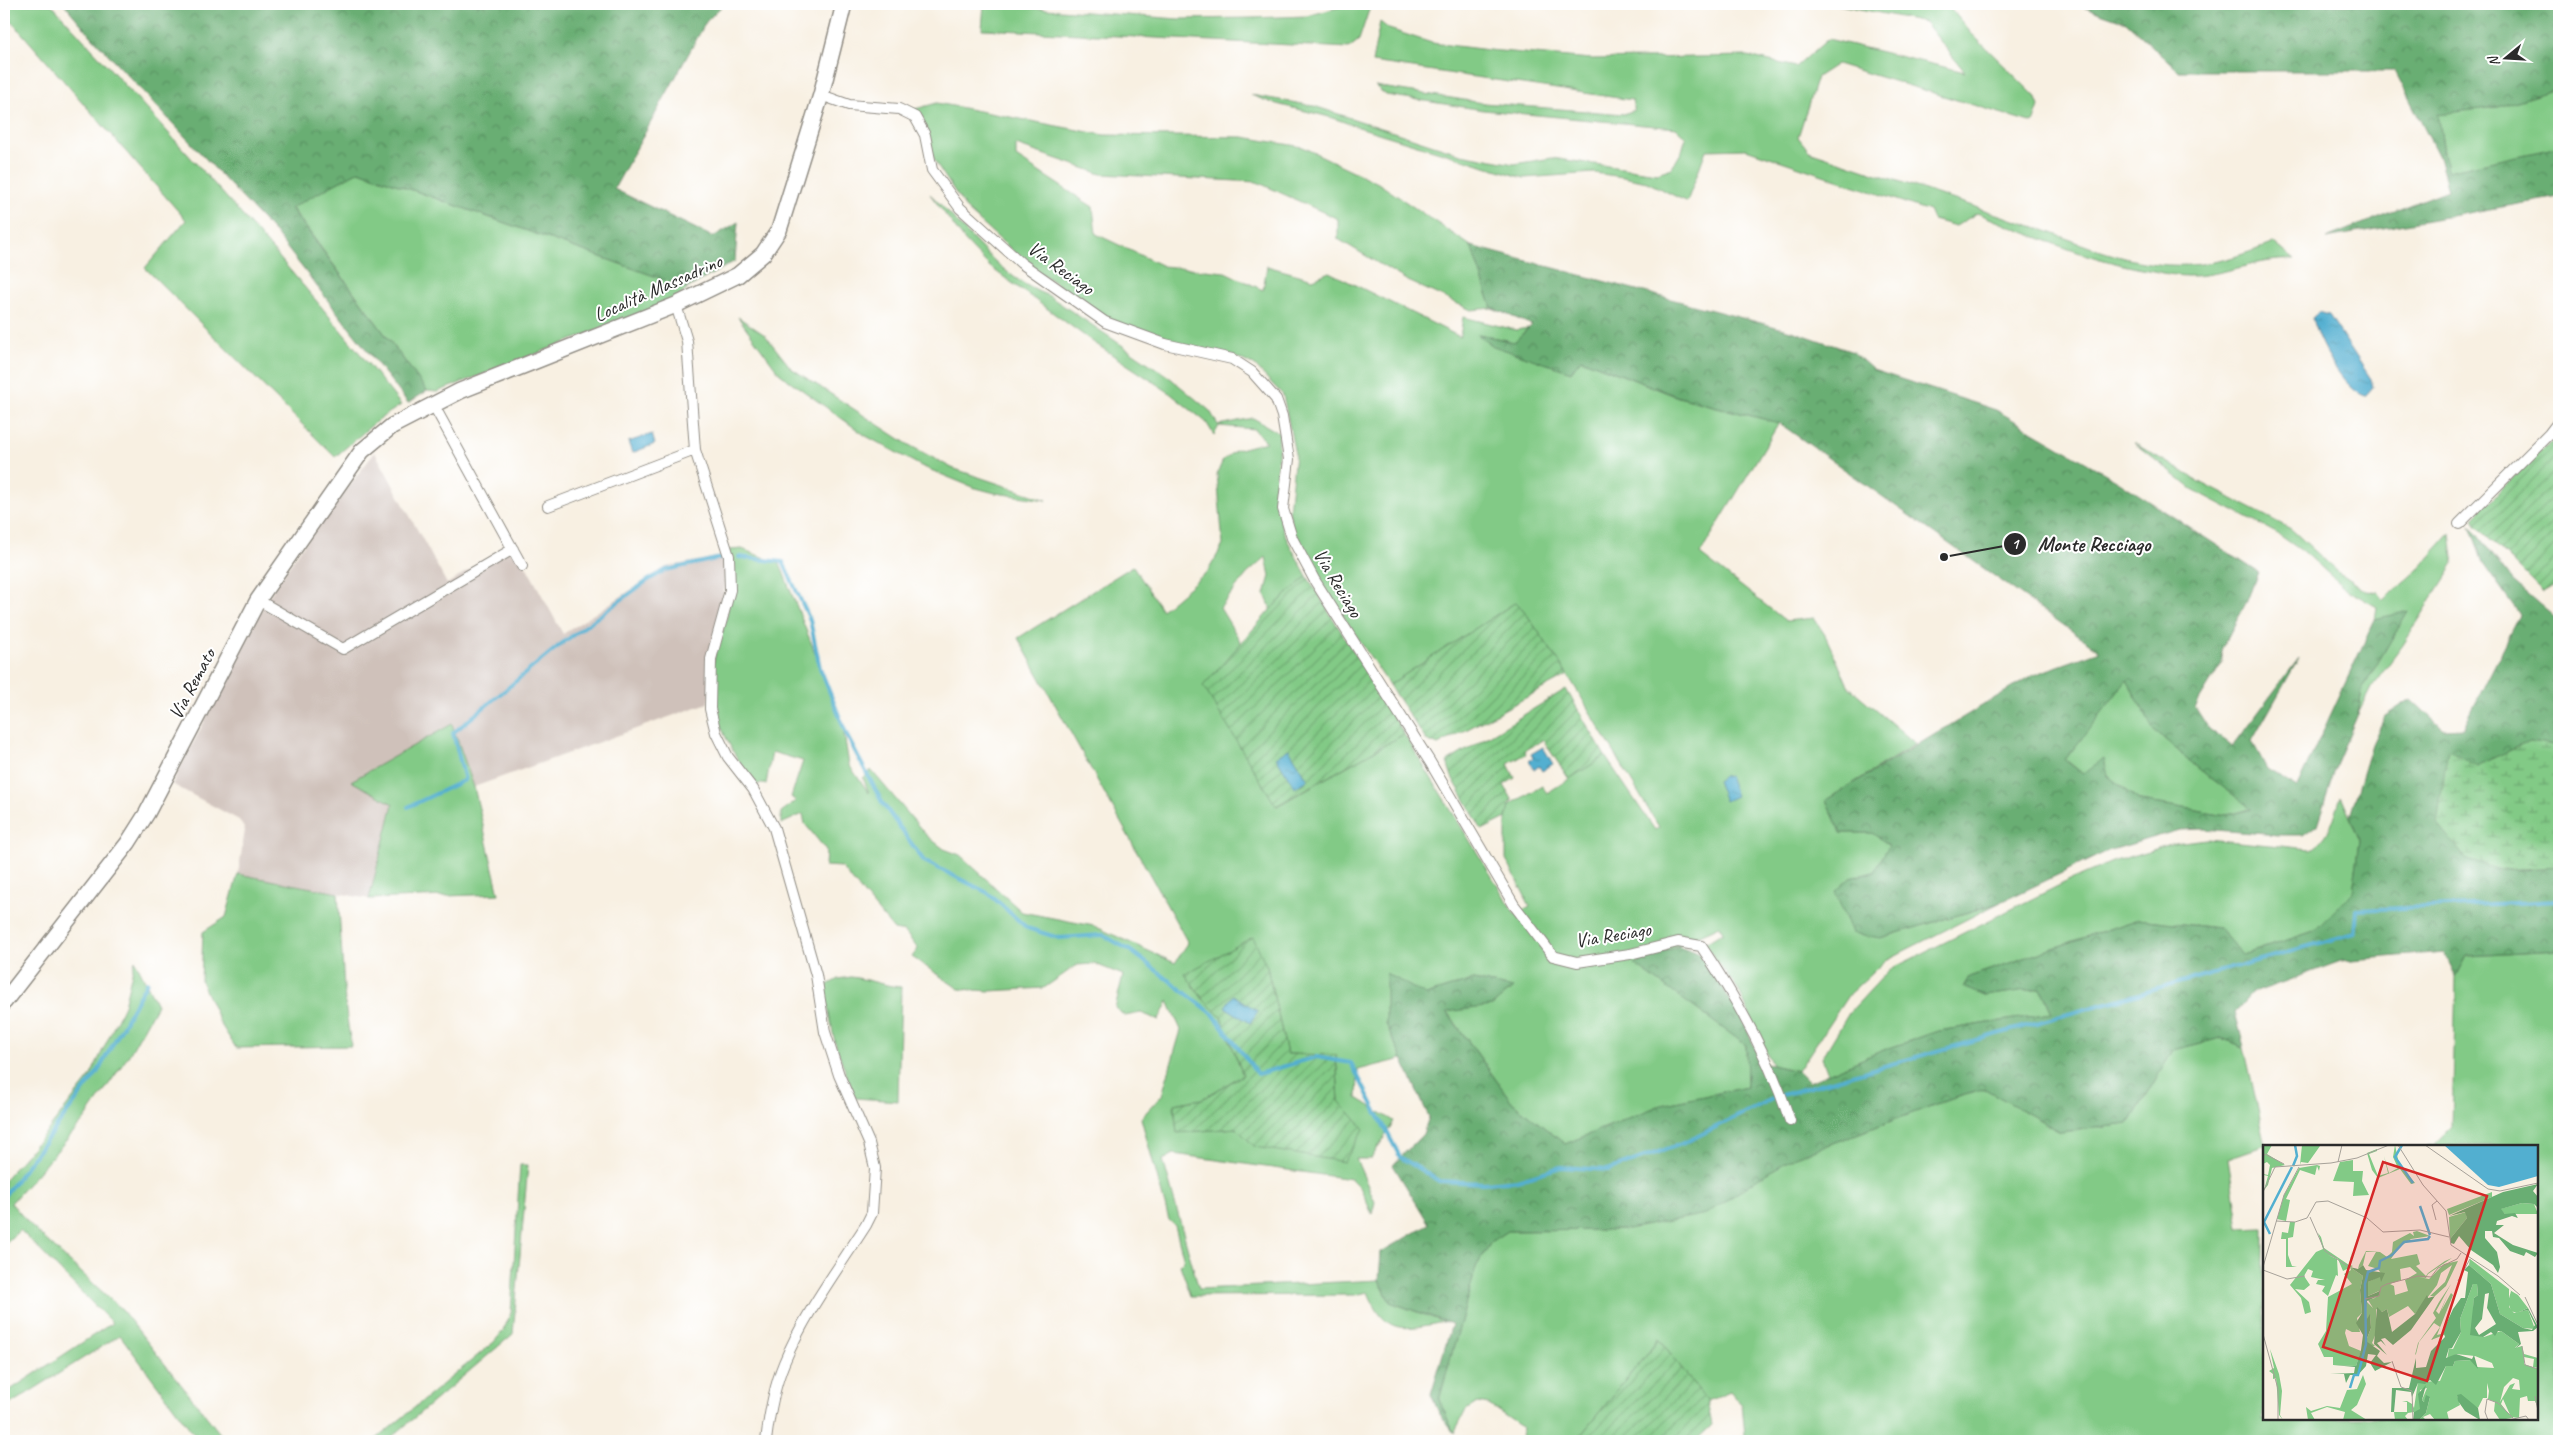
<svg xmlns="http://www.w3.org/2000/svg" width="2563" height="1445" viewBox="0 0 2563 1445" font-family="Caveat,sans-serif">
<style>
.industrial{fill:#cfc1ba}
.grass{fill:#82ca86;stroke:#567a58;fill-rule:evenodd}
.forest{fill:url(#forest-crowns);stroke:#4a6c4f;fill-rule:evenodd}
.wetland{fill:url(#wetland-marsh);stroke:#567a58}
.garden{fill:url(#garden-furrows);stroke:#567a58}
.water{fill:url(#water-ripples);stroke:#3e6d7e}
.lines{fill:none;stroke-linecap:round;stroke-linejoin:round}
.stream{stroke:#52afd0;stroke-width:4}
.minor-casing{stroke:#928e86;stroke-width:12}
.primary-casing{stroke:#928e86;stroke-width:18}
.minor{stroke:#fff;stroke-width:10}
.primary{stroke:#fff;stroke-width:15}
.labels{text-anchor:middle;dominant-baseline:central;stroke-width:4;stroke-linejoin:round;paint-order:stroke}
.street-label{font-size:20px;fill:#2b2b2b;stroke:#fff}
.inset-river{fill:none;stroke:#52afd0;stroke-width:2.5}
.inset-road{fill:none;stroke:#a6a199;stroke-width:1}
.view{fill:#d62828;fill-opacity:0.15;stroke:#d62828;stroke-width:2.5}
.inset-edge{fill:none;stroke:#2b2b2b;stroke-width:2.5}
.leader{fill:none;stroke:#2b2b2b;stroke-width:2}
.callout-dot{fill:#2b2b2b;stroke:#fff;stroke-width:2}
.mark-label{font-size:15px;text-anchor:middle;font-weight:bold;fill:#fff}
.callout-label{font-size:21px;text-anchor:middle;font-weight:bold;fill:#2b2b2b;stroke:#fff;stroke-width:4;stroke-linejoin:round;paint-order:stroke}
</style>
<defs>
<pattern id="forest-crowns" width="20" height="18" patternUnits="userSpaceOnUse" patternTransform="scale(1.25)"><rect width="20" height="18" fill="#69ae73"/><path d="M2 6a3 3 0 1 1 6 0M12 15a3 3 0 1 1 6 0" fill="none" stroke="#578e5f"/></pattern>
<pattern id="wetland-marsh" width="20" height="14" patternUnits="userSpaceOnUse" patternTransform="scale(1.25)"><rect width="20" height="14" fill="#82ca86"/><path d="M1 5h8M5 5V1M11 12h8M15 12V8" fill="none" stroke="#6ba46e"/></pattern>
<pattern id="garden-furrows" width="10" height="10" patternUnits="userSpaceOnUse" patternTransform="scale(1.25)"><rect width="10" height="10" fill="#82ca86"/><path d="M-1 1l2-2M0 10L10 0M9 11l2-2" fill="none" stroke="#6ba46e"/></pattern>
<pattern id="water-ripples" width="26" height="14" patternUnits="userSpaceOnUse" patternTransform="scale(1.25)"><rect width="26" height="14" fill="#52afd0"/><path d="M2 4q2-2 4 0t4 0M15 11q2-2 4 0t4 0" fill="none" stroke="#448fa9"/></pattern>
</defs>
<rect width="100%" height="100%" fill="#fff"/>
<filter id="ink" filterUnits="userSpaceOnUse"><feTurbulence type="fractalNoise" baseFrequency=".02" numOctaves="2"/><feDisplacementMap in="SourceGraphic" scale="10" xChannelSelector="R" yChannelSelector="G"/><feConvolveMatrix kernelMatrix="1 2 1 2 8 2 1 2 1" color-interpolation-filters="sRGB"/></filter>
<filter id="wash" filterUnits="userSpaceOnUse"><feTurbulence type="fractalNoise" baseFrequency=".0096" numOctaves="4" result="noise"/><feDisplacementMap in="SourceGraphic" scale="20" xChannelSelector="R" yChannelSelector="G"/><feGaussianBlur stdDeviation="1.12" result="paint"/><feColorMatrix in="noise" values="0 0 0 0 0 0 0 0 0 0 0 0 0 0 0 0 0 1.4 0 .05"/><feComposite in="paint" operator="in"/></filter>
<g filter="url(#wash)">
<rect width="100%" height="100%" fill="#f8f0e2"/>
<path class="industrial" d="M375,452l72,132 66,-42 50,92 103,-67 60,-12v22l-18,126 -234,84 -22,-63 -100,57 41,23 -24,95 -131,-25 7,-44 -6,-10 -67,-36 96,-186 32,-48z"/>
<path class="grass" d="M4,4h47c119,131 241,261 350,401l-23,15 -43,37 -189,-188 -1,-1 41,-48 -182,-207z
M984,4h27l9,3 159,12 72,-1 56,-2 44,-12h20l-12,36 -10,8 -367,-19z
M1835,4h112l24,29 64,63 4,10 -6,17 -196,-59 -20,13 -19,60 11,14c74,25 149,50 223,75 54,18 98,42 157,39 29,-1 58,-12 85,-22l21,17c-37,-3 -71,17 -108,16 -11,0 -23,-3 -34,-5 -62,-10 -118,-34 -176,-58l-21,13 -23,-6 -4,-9 -183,-62 -40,1 -19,52 -40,-20 -24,-5 -29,-4 -70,5 -172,-53c-33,-14 -69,-16 -101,-30l63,11 147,48 53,10 38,-6 105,15 15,-5 10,-17 4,-14 -10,-9 -193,-18 -97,-15 -11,-9 108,17 141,11 10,-4 -2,-10 -260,-38 8,-40 9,7 43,14 57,7 102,9 157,-3 48,11 32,-28 137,33 -40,-50z
M2559,88v59l-112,25 -9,-59 60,-6z
M937,103l167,32 139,2 60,10 75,36 93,63 21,62 -21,2 -65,-30 -68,-41v-20l-81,-37 -156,-8 -85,-29v12l77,50 3,27 67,32 62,6 38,18 4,-24 46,13 16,-7 131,65 3,-20 53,13 12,-2 -14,14 -35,-8 102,25 97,38 101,26 -79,131 86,67 28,-3 11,17 24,52 67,57 -90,56 15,33h31l18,12 -16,27 -24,6 30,60 119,-35 -113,57 -37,34 -51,77 -26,-6 -34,-76 -34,-45 19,-12 -3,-6 -85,38 111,81 1,42 -86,18 -96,39 -53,-42 -65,-91 45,-5 21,-18 -40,-8 -47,15 -40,29 16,35 -44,11 -1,28 37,23 -23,38h-15l19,43 -3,12 -11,-25 -10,-10 -177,-25 -11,6 36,129 180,-9 11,22 54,20c-42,8 -58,14 -76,-30l-13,3 -164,1 -11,-31 4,-5 -9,-34 -6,-6 -28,-102 21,-23 19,-65 -13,-29 -9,19 -18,-7 -16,3 -10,-8 8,-33 -28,-11 -18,1 -33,23 -54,3 -31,-2 -47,-32 6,-8 -13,-17 -11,-2 -53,-63 -16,-1 1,-16 -21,-26 -2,-10 -22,10v-12l15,-11 -5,-4 12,-36 -31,-9 -6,32h-10c-28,-33 -51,-80 -42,-124 2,-15 10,-30 13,-45 4,-20 1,-44 2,-65l13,-1 38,15 62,157 7,44 20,28 -6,-15 8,-8 56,66 17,13 16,6 62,57 72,14 81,37 13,-20 -170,-305 115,-72 29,44 46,-39 15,-26 -6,-71 6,-14 13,-10 30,-8 -12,-13 -35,-3 -5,9 -8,-13 -39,-31 -74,-49 -103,-75 -25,-26 -35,-47c38,36 68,83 119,102l120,81 41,34 8,14 35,-7 26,15c0,27 -6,57 0,84 5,21 18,40 28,59l-36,33 -6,-15 5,-18 -4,-19 -19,17 -27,34 22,36 -38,42 73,120 127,-72 111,180 15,-8 -24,-47v-41l5,-14 31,-18 5,7 58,-37 50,74 4,-3 -87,-145 -47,-70 -9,-10 -127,83 -71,-107 -24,-41 -5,-26 6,-57 -12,-59 -29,-30 -21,-9 -68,-15 -62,-24 -79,-56 -57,-51 -33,-50 -12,-43 -7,-8zM1267,967l20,87 49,1 3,46 -83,46 -20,-19 -59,5 -3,-29 28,-5 41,-24 -22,-58 -18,-18 -18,-25z
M359,171l329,117 -12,12 -239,92 -10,-1 -136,-184z
M738,317l27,18 26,33 118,77 43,23 95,32 -52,-7 -23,-6 -51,-21 -55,-30 -86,-62z
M2134,443l66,39 91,47 48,44 27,18 12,1 6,8 33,-29 33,-37 4,30 -51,81 -32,43 -13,26 4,-24 45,-78 -32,7 2,-12 -33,-19 -35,-32 -31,-22 -86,-45z
M2127,679l26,50 46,40 54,39 -26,7 -87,-14 -32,-25 -25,-2 -18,-15z
M452,724l22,63 25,107 -130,5 24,-95 -42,-23z
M2341,796l19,45 -7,51 -39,39 -71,24 -25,-27 -80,-9 -169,58 -5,9 21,10 56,-8 11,25 -114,18 -57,20 -53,23 -6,-16 27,-45 40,-43 175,-87 48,-21 62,-19 33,-4 104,10c20,-12 23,-32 30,-53z
M238,874l100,19 7,110 6,43 -115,2 -16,-25 -19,-42 2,-49 23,-15z
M2559,951v490h-806l-8,-6 -3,-30 -12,-14 -23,10 -48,-62 -83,102h-47l-8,-6 2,-7 -34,-23 -12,-2 -11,7 -12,23 -15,-33 37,-133 15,-25 17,-11 115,-1 144,-57 28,-16 150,-56 40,-12 76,43 68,-8 44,-74 48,-12 23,9 22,98 -38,13 11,71 25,-1v191h273v-273h-109l6,-1 18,-18 4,-150 11,-21z
M135,960l22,45 -28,50 -44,64 -74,84 21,24 90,83 104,131h-27l-79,-106 -116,73v-14l108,-71 -92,-93 -16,14v-64l44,-50 42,-53 34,-72z
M851,977c17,2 33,9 50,10l-3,114 -43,-3 -20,-55 -11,-56 14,-8z
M520,1165h8l-15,169 -126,107h-13l120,-99 9,-11 8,-18z"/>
<path class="forest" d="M64,4h660l-18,18 -92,167 99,48 25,-15 -3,39 -47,27 -329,-117 -68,37 136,183 -19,12 -132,-169 -184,-197z
M2074,4h485v84l-61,19 -60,7 9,57 112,-24v50l-233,41 122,-48 -9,-33 -44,-86h-216l-53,-49z
M1471,246l324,86 58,20 20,18 123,40 122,71 140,91 -11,29 -26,49 1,13 -27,44 14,22 24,17 66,-88 -47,83 15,28 30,18 78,-168 33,-8 -46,79 -4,24 -20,46 -21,65 -14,10h-25l-75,-6 -24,1 -71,21 -109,52 -119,35 -28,-5 -17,-41 15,-14 24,-6 15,-27 -17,-12h-31l-15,-33 207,-125 67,-24 -321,-228 -100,-26 -98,-38 -10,13 -78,-26 -16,-12 37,8 18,-17 -40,-17zM2127,680l26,49 46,40 53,40 -25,6 -87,-14 -32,-25 -4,-18 -21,16 -18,-14z
M2470,525l43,57 46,39v126l-30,-5 -53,24 24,104 59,-3v84l-92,5 -11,21 -12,-25 -103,9 -90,33 -16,18 9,35 -23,-9 -48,12 -44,74 -68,8 -76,-43 -40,12 -150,56 -28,16 -61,41 -83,16 -115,1 -17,11 -15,25 -37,133 15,33 -15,-20 -8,-19 21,-70 -62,-22 -11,-22 2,-28 48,-28 -36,-59 30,-31 6,-17 -43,-93v-51l40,22 47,-15 40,8 -21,18 -45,6 65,90 53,42 96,-39 86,-18 -1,-42 -112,-81 45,-18 20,7 41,61 22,49 36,8 11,11 72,-31 57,-20 114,-18 -11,-25 -56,8 -22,-9 6,-10 169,-58 80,9 25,27 71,-24 39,-39 7,-51 -10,-25 22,-72 13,-28 26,-17 32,30 20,-1 57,-113 -37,-52z"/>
<path class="wetland" d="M2529,742l30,5v120l-59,3 -33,-10 -30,-37 11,-74 28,17z"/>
<path class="garden" d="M2559,438v146l-15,9 -67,-67 -4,-8 68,-69z
M1307,576l97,158 -128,72 -73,-120 68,-77z
M1516,602l9,10 43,63 -130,70 -12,-5 -37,-55z
M1566,689l39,67 -36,23 -26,-39 -18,10 1,4 -18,10 7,14 -11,7 9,16 -3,1 -4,16 -24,12 -30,-53 -5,-15z
M1253,937l14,30 20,87 49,1 3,46 25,28 -20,33 -89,-15 -19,-19 -59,5 -3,-29 28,-5 41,-24 -22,-58 -18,-18 -18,-25z
M1659,1339l48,62 5,24 -17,16h-119z"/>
<path class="water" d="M2319,312l10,3 42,64 2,8 -8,9c-22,-7 -48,-55 -53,-78z
M652,434l3,10 -23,9 -4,-11z
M1543,747l10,17 -11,7 -3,-5 -5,4 -5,-9 4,-3 -2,-4z
M1289,749l19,31 -13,8 -19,-31z
M1725,775v2l4,-1 7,20 -11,5 -8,-20z
M1233,995l25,16 -8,12 -25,-16z"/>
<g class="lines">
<path class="stream" d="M739,557l44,5 27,58 10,48 28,70 35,66 41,57 64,32 39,35 32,10 44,-3 28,16 82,63 45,60 58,-17 35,6 49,94 39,24 45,2 33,-3 44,-13 47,3 76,-27 94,-47 577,-163 2,-23 202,-9
M408,807l57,-27 -12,-47 108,-89 86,-63 19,-11 55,-12
M4,1196l93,-123 50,-91"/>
</g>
</g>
<g filter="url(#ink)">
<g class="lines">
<defs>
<path id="minor" d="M821,95l28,10 50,4 16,8 10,18 7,35 28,38 61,55 84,59 60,22 67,15 20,13 24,27 6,17 7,43 -6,50 9,29 23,43 115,181 84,143 39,51 24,6 53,-8 48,-12 23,4c36,53 69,114 89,175
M676,305l11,36 8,109 34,106 1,34 -19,69 -1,50 6,24 12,24 25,32 21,39 42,147 9,57 14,43 30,68 6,25 -3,45 -6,12c-28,44 -62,89 -82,138 -10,24 -15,53 -18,78
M433,404l89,162
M548,506l147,-56
M2459,524l90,-90 10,-13
M258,600l85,49 170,-100"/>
<path id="primary" d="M4,1002l124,-159 19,-30 111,-213 104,-149 30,-25 68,-35 216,-86 62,-30 25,-21 16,-24 42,-135 23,-91"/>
</defs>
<use href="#minor" class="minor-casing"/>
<use href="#primary" class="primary-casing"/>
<use href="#minor" class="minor"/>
<use href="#primary" class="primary"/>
</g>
</g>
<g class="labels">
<g class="street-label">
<text transform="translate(1061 268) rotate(36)">Via Reciago</text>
<text transform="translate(658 288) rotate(-24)">Località Massadrino</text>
<text transform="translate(1338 583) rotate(59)">Via Reciago</text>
<text transform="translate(192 684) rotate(-62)">Via Remato</text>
<text transform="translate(1613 935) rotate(-9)">Via Reciago</text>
</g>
</g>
<g transform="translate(2263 1145)">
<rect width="275" height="275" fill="#f8f0e2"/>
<path d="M0,0h9l-5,9 18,11 -13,3 -4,17 -4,5 4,-14 -4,-1 -1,4v-5l5,1 2,-10 -3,-3 -4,2zM39,0l18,1 -12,17 -7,-1 -1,3zM132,0l4,19 16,19 -4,1 -11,-15 -22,9 -6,-8 -5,-17 10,-4v2l-8,3 9,22 10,-3 -4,-17 5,17 9,-5 -5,-11zM90,15v11h10l-1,10 7,14 -16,1 1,-14 -21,-1 7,-19zM54,20l3,1 -1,5 -2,-5 -2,9 -15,-5 -14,29 4,1 -4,21 -9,-2 7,-24 15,-27zM229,47v5l-43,18 -2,-6zM259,58l12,1 4,10h-33l-5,-5zM203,67l1,6 -17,21 -1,-22zM27,77h5l-2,15 -5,1v17l4,11 5,1h-11v-28h-5l1,-7 6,1zM154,86l13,5 -19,3 -13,9 -7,11 26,-5 3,10 -4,2 10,10 2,-3 17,-12 7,-3 -24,16 -2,4 -7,-1 10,2 15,-15 14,-3 -12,25 -11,10h-5l15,-14 7,-17 -11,8 -4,12 -22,29 -7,-8 -19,11 -2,-8 -5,3 -6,-3v24l-4,10 3,3h-4l-5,-5 5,-13 -1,-13 -4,5 1,-18 6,6 -5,-8 7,-2 4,-7 -11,5v-14l12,-6 2,3v-4l-4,-6 -10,-3 8,-14h-10l-3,13 -5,4 1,-4 7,-14 14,1 7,5 5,-5 1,-10 17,-9 4,3 -1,-4zM147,122l7,6 -12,7 3,11 -13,4 -1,-9 -4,-2 11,-4 -1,-11zM55,88l3,4 3,11 28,2 -28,-2 25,17 3,-14 -2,14 3,1 -10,5 -5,-12 -10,-4 9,4 1,17 -2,-1 -8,21 -6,-5 3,-5 -9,-2 2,-4h7l-14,-3 2,-6 -5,-2 -4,7 6,9 -6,5 -9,-1 14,13 2,10 -6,2 -4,-16 -11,-13 26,-33 7,-3zM207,114l39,30v18l5,6 14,-3 7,19 -12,-1 -23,-14 -9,-30 -22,-19zM87,122l13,9 -3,14 2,23 -5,5 3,14h-8l-6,-3 -1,4 4,13 12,5 -5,15 -23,-1v-8h-9l-6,-13 8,-13 -14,-19 14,19 2,-34 24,-13 -8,-10 7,-4zM188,139l-15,27 3,3 9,-20 -7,17 10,-18 2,2 -16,40 4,-1 8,-14 -5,15 -13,5 9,-13 -6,-4 -15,19 -3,12 -1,1 3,-12 18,-25 -3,-5 6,-11zM210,139h4l1,11 -4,3 -2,36 12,3 17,-6 18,13 -4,4 7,-2 2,8 14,4v10l-5,-1 1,-8 -10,-2v7l14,5v39l-3,-7h-7l-1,-5 -7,2 -1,20 -8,-1 -8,-18 -2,5 11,14 -12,2 -6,-9 1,-9 -7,-3 1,-8 -2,-8v15h-4l-5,10 -21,-13 3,10 -13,7 2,8h-14l-5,-6 -7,3 3,3h-7l7,-7 4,-16 -6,5 -2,-2 5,-12 -7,2v21l-12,2 -3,3 3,4h-13l-1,-8h13v-10l-5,-1h5l5,3 2,4 4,-26 22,-1 6,-15h7l2,-5 16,-1 6,7 17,1 -2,-5 -17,-7 -19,-2 -9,6 2,-12 4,1 8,-17 -1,-13zM250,233l6,2 1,10 -8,-1 3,-6 -5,2 -10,17 4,-15zM7,204l9,25 3,17 -2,24 3,5 -4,-5 -3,-37 -3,1v-5l-4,-3 5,-3zM100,230l3,9 -9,21 -6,5 16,10h-24l2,-8 -18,-5 -16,6 4,7h-7l-2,-13 5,4 16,-5 13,2 7,-18 10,-1z" fill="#82ca86" fill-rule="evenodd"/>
<path d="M275,39l-5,7 5,6v11l-4,-4 -12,-1 -21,6 4,5 10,-1 3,5 -6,-2 -15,5 -1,4h8l-10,8 19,12 25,8 -3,4 -9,-5 -2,4 -14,-5 -11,-13 -6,-1 -1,-6h-7v7l12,14 3,15 -2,6 -5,-8 -22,-15 -12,-14 -5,8 -3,-1 -1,-4 17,-21 -2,-6 -16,4 54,-24zM100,120l3,5 19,3 -4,9 -1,-5 -12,5v14l12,-5v4l-13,6 -1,19 4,-6 1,14 -5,13 14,10 -3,5 7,7 8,-1 -17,9 -5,-8 6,-8 -8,-1 -2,12 -8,9h-8l-4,8 -2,-9h-14l24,-1 1,-6 -22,-2 23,1 5,-16 2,-15 -7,-12 6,-10 -2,-23 3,-14 -13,-9 8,2zM206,120l22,19 9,30 23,14 9,2 3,-5 -7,-15 -9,2 9,-4 10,19 -5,4 -15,1 3,12 -6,5 4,-5 -18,-13h-3l-3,5 -4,-4 -8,5 -13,-2 4,-37 4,-3 -1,-11h-4l-13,35 1,13 -9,16h-3l-3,10 10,-4 16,5 2,-4 4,14 -8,-9 -15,1 -2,5h-7l-10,19 -6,-5 -5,4 -7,-1 -6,14 -1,-5 -15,-2 -2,22h-3l1,-24h17l7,-30v10l10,-1 5,-16 14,-14 -2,-6 10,-22 8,-11h4l3,-26 -4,-2zM226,148l-2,15 9,16 -17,11 -4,-7 7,-9 3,-25zM164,150l1,3 7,-2 -24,34 -18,15 -8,-7 -4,1 5,7 -5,-5 -4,2 10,12 -13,-11 3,-37 5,5 5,-3 5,23 23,-18zM163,240l-4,15 2,2 2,-7 4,2 -4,16 -7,7h-6l1,-8 6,-3 -2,-15zM198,249l17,14 2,12 -15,-9 -7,-10 -1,-6z" fill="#69ae73" fill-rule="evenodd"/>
<path d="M245,144l10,6 10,13 -11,5 -6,-2 -3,-9 3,-11z" fill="#82ca86"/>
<path d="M181,0h94v31l-39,11 -11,-2z" fill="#52afd0"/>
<path class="inset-river" d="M139,0l-7,12 18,26M30,21l4,-10 -2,-11M157,61l10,29M7,89l-6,-12 28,-55M87,243l4,-13h4l8,-31 -1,-60 3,-12 11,-4 1,-7 12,-6 12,-13 24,-3 2,-3"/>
<path class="inset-road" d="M135,0l25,40 23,26 5,34 47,31 22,19M162,0l63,44 12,2 38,-8M0,12l2,-3 19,10M75,17l4,-17M0,47l12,-25 56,-4 26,-5 32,-13M47,72l15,34 24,16M173,75l-4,-15 5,-4M13,76l19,1 12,-4 9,-16 12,-1 39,17 16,14 37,-2 29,7M0,122l21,-72 15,-28M0,125l24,9 18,-3M195,136l12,-22M262,152l13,28M102,154l14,-3 2,-9 6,-3 31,-8 13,1 7,-9 19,-9 4,-6M0,189l15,55v31M259,201l3,19 13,4M129,216l9,26 11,4 1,29M272,251l3,15M225,275l-3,-8 2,-13 11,4 15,15M246,275l17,-4 3,4"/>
<path class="view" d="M120,17l104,34 -60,185 -104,-34z"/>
<rect width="275" height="275" class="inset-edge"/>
</g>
<path class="leader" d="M1944 557L2015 544"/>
<g class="callout-dot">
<circle cx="1944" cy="557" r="5"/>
<circle cx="2015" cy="544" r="12"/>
</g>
<g class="mark-label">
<text x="2015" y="549">1</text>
</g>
<g class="callout-label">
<text x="2094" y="551">Monte Recciago</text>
</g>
<rect width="2563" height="1445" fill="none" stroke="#fff" stroke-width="20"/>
<g transform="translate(2506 58) rotate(252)" stroke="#ffffff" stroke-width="4" paint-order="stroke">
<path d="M0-4L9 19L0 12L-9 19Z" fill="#2b2b2b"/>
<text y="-8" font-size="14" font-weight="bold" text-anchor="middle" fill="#2b2b2b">N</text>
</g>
</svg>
